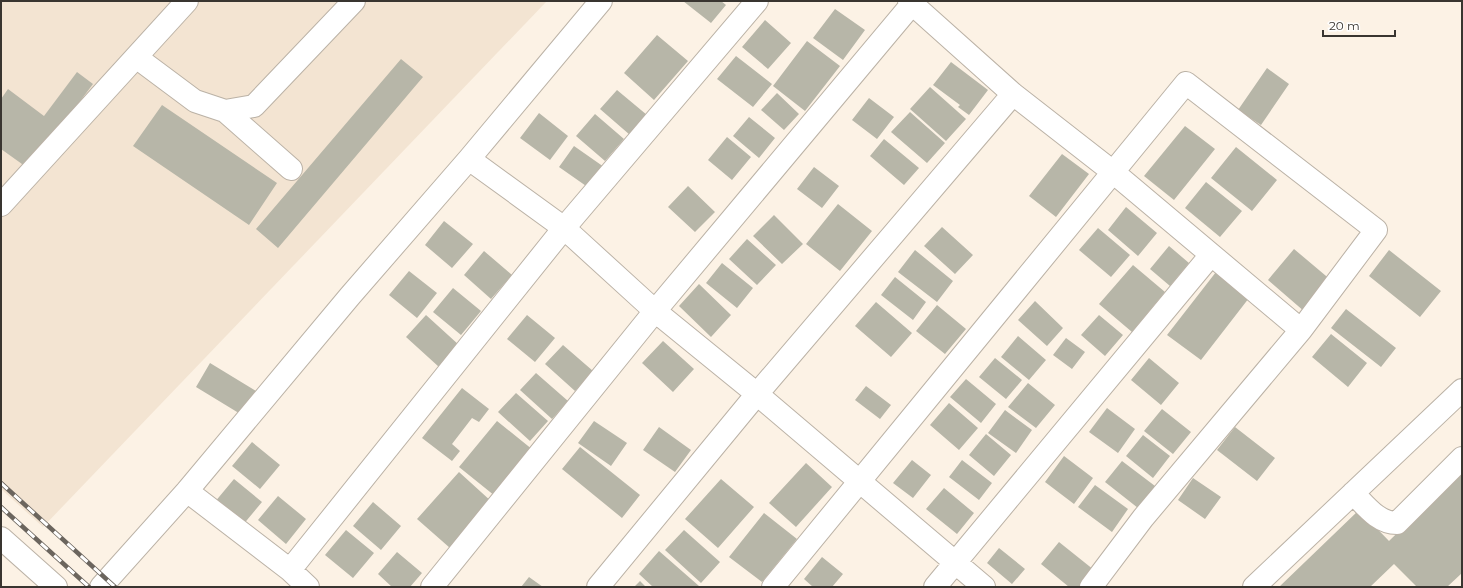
<svg xmlns="http://www.w3.org/2000/svg" width="1463" height="588" viewBox="0 0 1463 588" font-family="Montserrat,sans-serif">
<style>
.built{fill:#f3e4d2}
.building{fill:#b7b6a8}
.lines{fill:none;stroke-linecap:round;stroke-linejoin:round}
.minor-casing{stroke:#bbb2a6;stroke-width:24}
.minor{stroke:#fff;stroke-width:22}
.rail-casing{stroke:#6b655e;stroke-width:4.5}
.rail{stroke:#fff;stroke-width:3;stroke-dasharray:9;stroke-linecap:butt}
</style>
<rect width="100%" height="100%" fill="#fcf2e5"/>
<path class="built" d="M1,1h546l-504,526 -42,-38z"/>
<path class="building" d="M683,1h38l5,4 -15,18z
M835,9l30,21 -22,30 -30,-22z
M765,20l26,23 -23,26 -26,-22z
M657,35l31,26 -34,39 -30,-27z
M807,41l33,25 -35,45 -32,-25z
M736,56l36,28 -19,23 -36,-28z
M401,59l22,18 -145,171 -22,-19z
M951,62l37,28 -19,25 -11,-8 2,-2 -27,-20z
M1267,68l22,16 -28,41 -23,-15z
M77,72l16,12 -64,85 -28,-20v-50l7,-10 36,27z
M930,87l36,32 -20,22 -36,-32z
M617,90l30,25 -17,20 -30,-26z
M777,93l22,21 -15,16 -23,-20z
M869,98l25,19 -17,22 -25,-19z
M162,105l115,78 -28,42 -116,-79z
M910,112l35,31 -18,20 -36,-31z
M539,113l29,23 -18,24 -30,-22z
M595,114l29,25 -19,22 -29,-25z
M749,117l26,21 -16,20 -26,-22z
M1185,126l30,23 -41,51 -30,-24z
M727,137l24,20 -19,23 -24,-20z
M884,139l35,29 -15,17 -34,-29z
M574,146l30,21 -15,21 -30,-21z
M1236,147l41,33 -25,31 -41,-33z
M1062,154l27,20 -33,43 -27,-21z
M814,167l25,19 -17,22 -25,-19z
M1206,182l36,29 -22,26 -35,-29z
M688,186l27,26 -20,20 -27,-25z
M838,204l34,27 -32,40 -34,-27z
M1126,207l31,26 -19,23 -30,-26z
M774,215l29,29 -21,20 -29,-28z
M444,221l29,23 -21,24 -27,-23z
M942,227l31,28 -18,19 -31,-28z
M1098,228l32,27 -19,22 -32,-27z
M747,239l29,26 -19,20 -28,-26z
M1169,246l20,17 -19,23 -20,-17z
M1294,249l38,32 -27,31 -37,-32z
M915,250l38,31 -16,21 -39,-30z
M1389,250l52,41 -21,26 -51,-41z
M484,251l28,24 -21,24 -27,-24z
M722,263l31,25 -16,20 -31,-25z
M1133,265l32,27 -33,40 -33,-28z
M409,271l28,22 -20,25 -28,-23z
M1216,272l33,26 -48,62 -34,-25z
M895,277l31,25 -13,18 -32,-25z
M699,284l32,31 -20,22 -32,-31z
M453,288l28,23 -20,24 -28,-23z
M1035,301l28,27 -16,18 -29,-26z
M876,302l36,31 -21,24 -36,-31z
M937,305l29,24 -21,25 -29,-23z
M1346,309l50,39 -15,19 -50,-39z
M426,315l33,30 -20,22 -33,-30z
M527,315l28,23 -20,24 -28,-23z
M1099,315l24,20 -18,21 -24,-21z
M1331,334l36,29 -19,24 -36,-30z
M1018,336l28,24 -17,20 -28,-23z
M1066,338l19,14 -13,17 -19,-14z
M663,341l31,28 -21,23 -31,-29z
M563,345l30,26 -18,20 -30,-27z
M995,358l27,22 -16,19 -27,-22z
M1149,358l30,25 -18,22 -30,-25z
M210,363l46,28 -14,24 -46,-28z
M536,373l32,28 -16,18 -32,-29z
M966,379l30,25 -15,19 -31,-26z
M1028,383l27,22 -19,23 -28,-21z
M866,386l25,19 -11,14 -25,-19z
M462,388l27,21 -10,13 -7,-4 -20,26 8,7 -8,10 -30,-23z
M516,393l32,28 -18,20 -32,-29z
M949,403l29,25 -19,22 -29,-25z
M1107,408l28,21 -17,24 -29,-21z
M1162,409l29,23 -18,22 -29,-23z
M1005,410l27,20 -16,23 -28,-20z
M497,421l36,29 -38,46 -36,-29z
M594,421l33,22 -16,23 -33,-23z
M659,427l32,23 -16,22 -32,-22z
M1235,427l40,31 -18,23 -40,-31z
M986,434l25,21 -17,21 -25,-21z
M1143,435l27,21 -17,22 -27,-22z
M252,442l28,23 -20,24 -28,-23z
M580,447l60,48 -18,23 -60,-49z
M1064,456l29,22 -19,26 -29,-22z
M912,460l19,15 -18,23 -20,-15z
M962,460l30,23 -13,17 -30,-23z
M1122,461l33,25 -17,22 -33,-26z
M806,463l26,24 -36,40 -27,-24z
M1462,470v103l-15,14h-30l-23,-23 -24,23h-91l80,-77 30,31z
M459,472l33,30 -42,46 -33,-29z
M1193,478l28,19 -16,22 -27,-19z
M234,479l28,23 -20,24 -28,-23z
M721,479l33,28 -36,41 -33,-29z
M1095,485l33,24 -16,23 -34,-25z
M944,488l30,25 -17,21 -31,-25z
M278,496l28,23 -20,25 -28,-24z
M373,502l28,24 -20,24 -28,-24z
M764,513l33,26 -35,43 -33,-25z
M346,530l28,23 -21,25 -28,-23z
M684,530l36,32 -19,21 -36,-33z
M1059,542l35,28 -15,17h-10l-28,-23z
M999,548l26,21 -13,15 -25,-21z
M659,551l40,35v1h-46l-14,-13z
M397,552l25,21 -12,14h-18l-14,-13z
M822,557l21,17 -11,13h-19l-9,-8z
M529,577l14,10h-22z
M640,581l6,6h-12z"/>
<g class="lines">
<defs>
<path id="minor" d="M909,1l104,93 100,78 188,158
M136,57l59,44 30,10 29,-5 100,-105
M225,111l66,58
M469,159l95,69 91,83 102,83 227,193
M1,205l186,-204
M187,491l103,79 18,17
M1353,493c13,13 25,30 44,30l65,-65
M1,538l55,49
M290,570l274,-342 193,-227
M101,587l86,-96 163,-195 119,-137 132,-158
M432,587l223,-276 257,-307
M598,587l159,-193 256,-300
M773,587l413,-504 190,147 -75,100 -158,188 -52,69
M935,587l275,-331
M1254,587l208,-197"/>
</defs>
<use href="#minor" class="minor-casing"/>
<use href="#minor" class="minor"/>
<defs>
<path id="rail" d="M1,483l114,104
M1,507l88,80"/>
</defs>
<use href="#rail" class="rail-casing"/>
<use href="#rail" class="rail"/>
</g>
<rect width="1463" height="588" fill="none" stroke="#393530" stroke-width="4"/>
<path d="M1323 30v6h72v-6" fill="none" stroke="#393530" stroke-width="2"/>
<text x="1329" y="30" font-size="12" fill="#393530" stroke="#ffffff" stroke-width="3" paint-order="stroke">20 m</text>
</svg>
